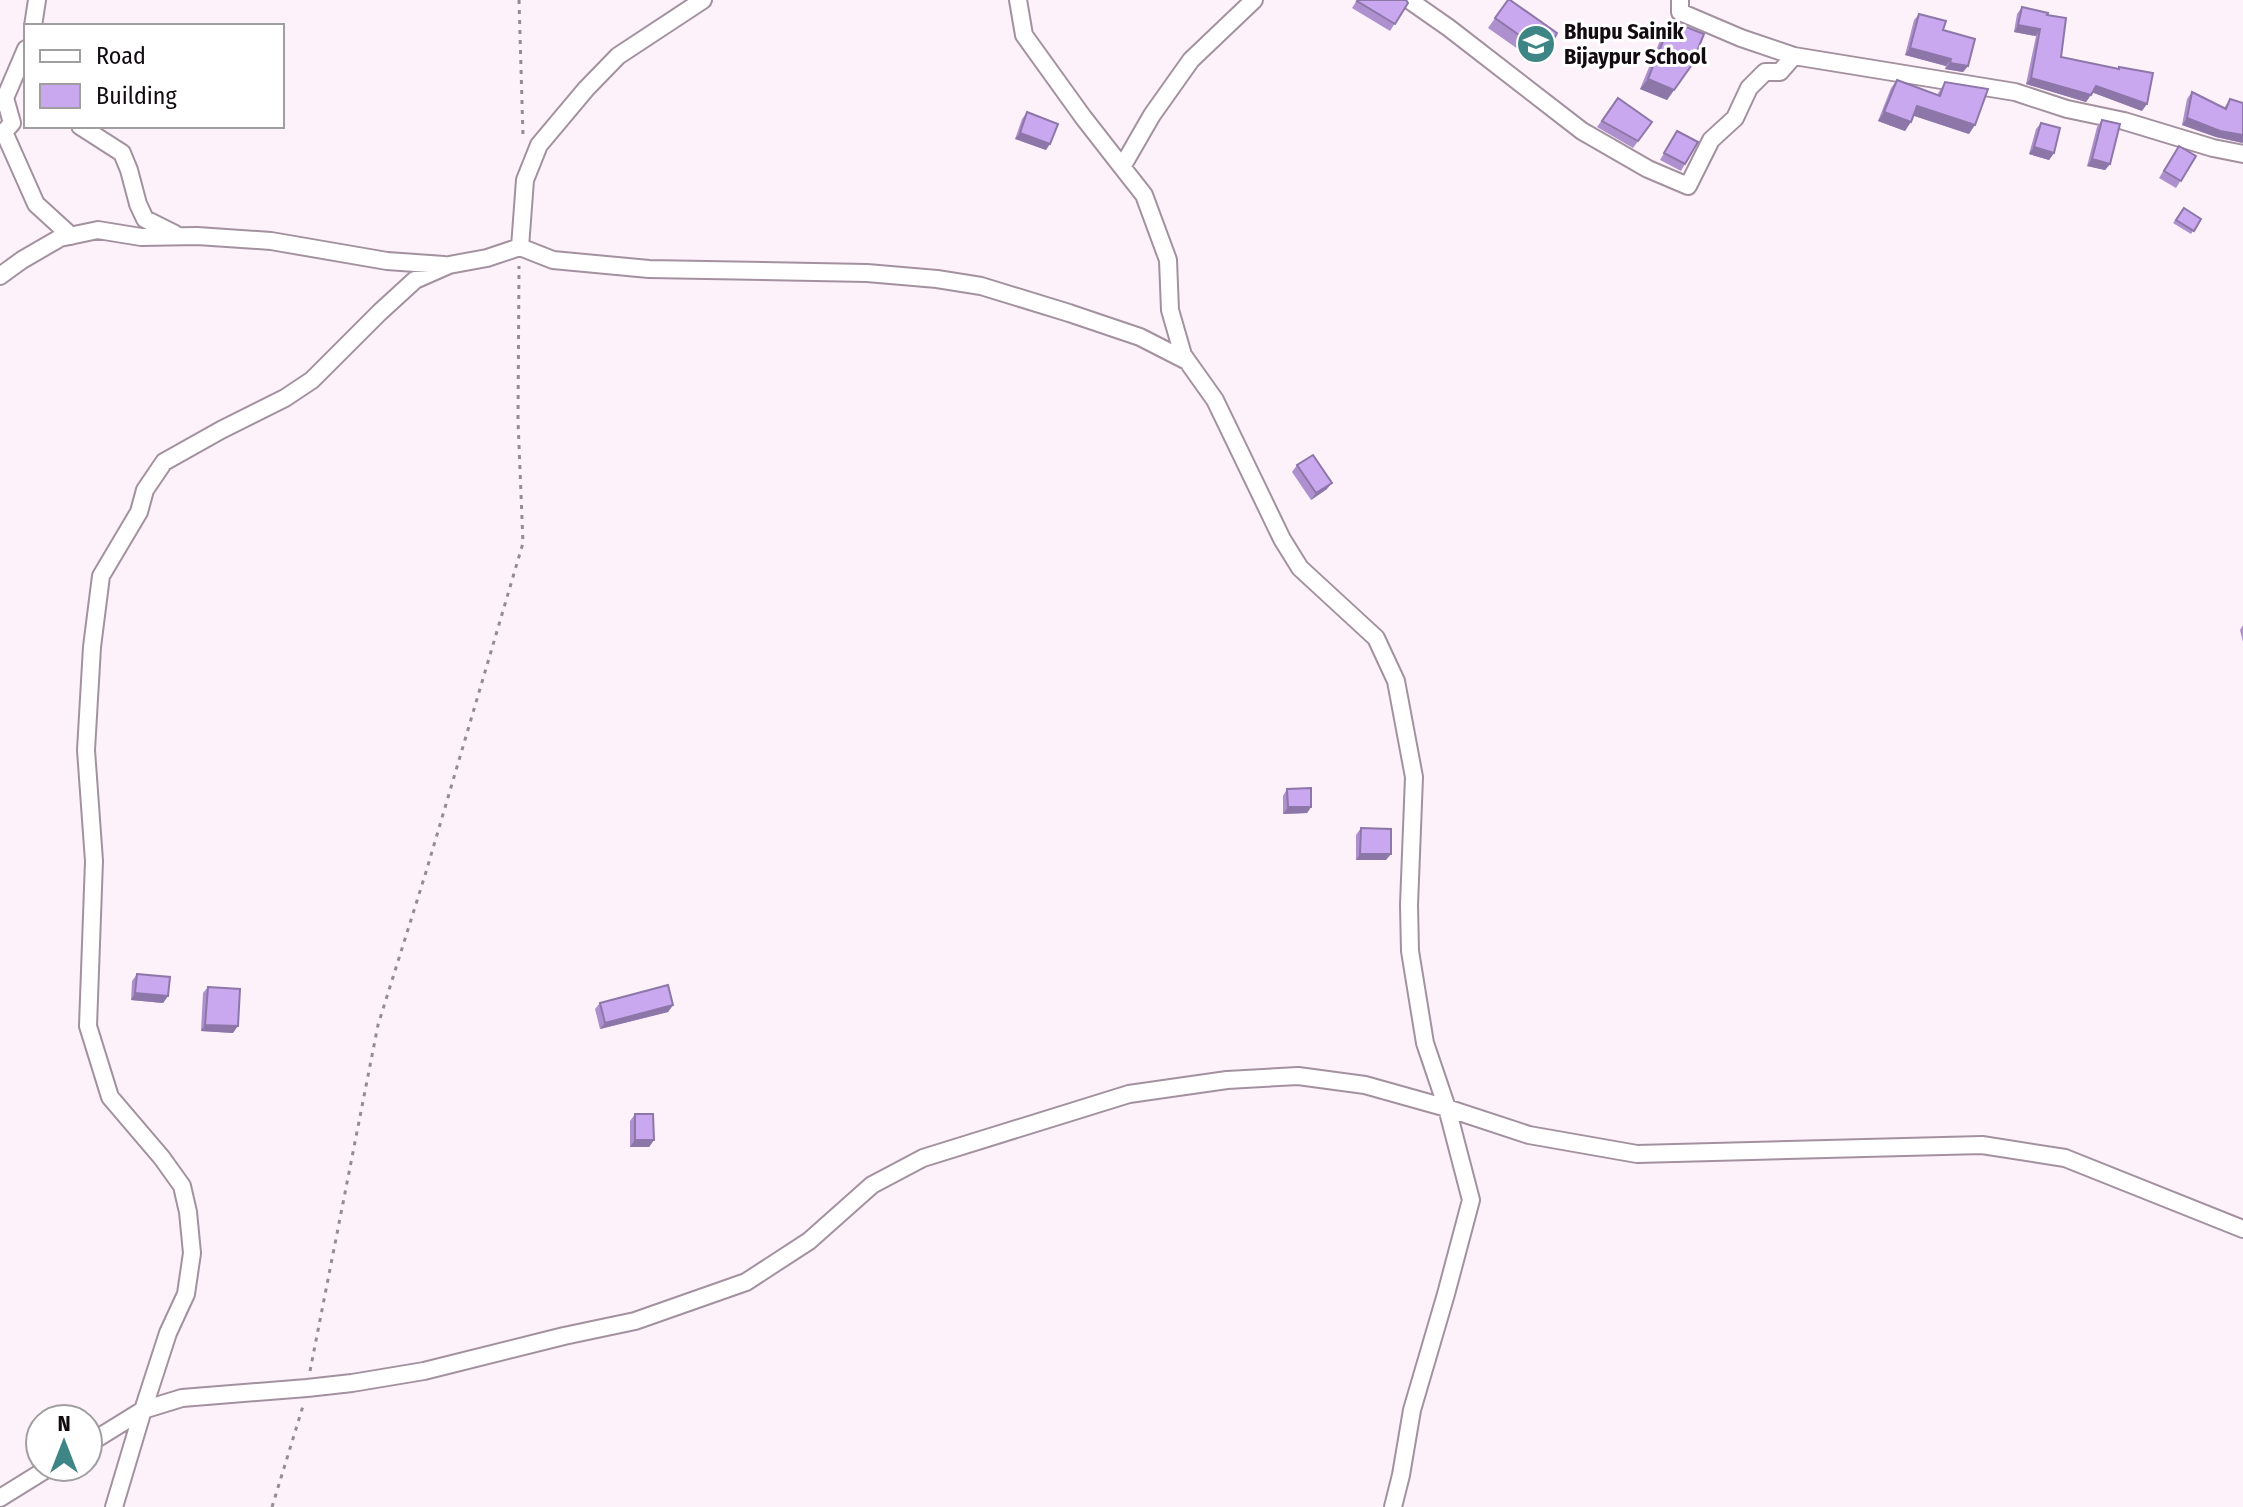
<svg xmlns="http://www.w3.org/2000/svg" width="2243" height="1507" viewBox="0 0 2243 1507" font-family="'Fira Sans Condensed',sans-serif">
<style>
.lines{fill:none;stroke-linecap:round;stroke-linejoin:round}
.minor-casing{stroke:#a3919f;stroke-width:20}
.path{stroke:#958c93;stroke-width:3;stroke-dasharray:4 6;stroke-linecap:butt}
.minor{stroke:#fff;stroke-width:16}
.wall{fill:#ae90ce}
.shaded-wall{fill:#8d76a8}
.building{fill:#caa8f0;stroke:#8d76a8;stroke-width:2}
.labels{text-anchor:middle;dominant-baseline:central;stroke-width:6;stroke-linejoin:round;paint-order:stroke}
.poi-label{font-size:22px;font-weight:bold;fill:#120c11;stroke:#fff;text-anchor:start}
</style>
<rect width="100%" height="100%" fill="#fdf1fa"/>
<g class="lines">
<defs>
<path id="minor" d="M703,0l-85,56 -32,33 -47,56 -14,35 -5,67 33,13 96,9 218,4 70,6 44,7 88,27 71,24 47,24
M1018,0l6,35 59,82 39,50
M1254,0l-63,60 -39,55 -30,52 22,28 24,65 2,50 13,45 32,45 67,139 18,29 76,70 20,43 18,96 -5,128 1,46 15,92 22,65 24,92 -25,94 -34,116 -11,65 -8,32
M1409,0l40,28 133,103 66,38 40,17 23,-46 24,-22 14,-30 16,-16h15l14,-16
M1680,0v12l61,26 53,18 221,36 52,17 57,12 89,27 30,6
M33,26l4,-26
M26,49l-21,49 7,25 -8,9 32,72 35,32
M80,126l42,27 7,17 9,34 7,15 30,15
M520,247l-33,11 -38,7 -34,15 -35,32 -68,68 -27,18 -64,32 -57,32 -19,28 -6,22 -38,64 -9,71 -6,103 8,111 -6,165 22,71 52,61 20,28 6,26 4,41 -6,41 -18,39 -25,77 39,-12 125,-10 45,-5 72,-12 140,-35 71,-15 111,-39 63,-41 63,-56 51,-27 206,-64 98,-14 71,-4 67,9 82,23 82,27 108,19 345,-9 83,13 178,71
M0,276l22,-16 38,-22 38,-8 43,7 56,-1 74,5 116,20 57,4
M88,1444l55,-34
M0,1498l50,-31
M114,1507l29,-97"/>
</defs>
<use href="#minor" class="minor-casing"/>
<path class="path" d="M519,0l4,136
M310,1371l68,-346 48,-153 97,-329 -5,-122 1,-155
M272,1507l31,-101"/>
<use href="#minor" class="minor"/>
</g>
<path class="wall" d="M1357,0l51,3 -18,28 -38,-23z
M1508,0l38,54 -7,10 -51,-36z
M2022,7l25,8 14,42 57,12 1,-2 23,44 -50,-19 -6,10 -60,-18 10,-48 -22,-4 3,-18z
M1919,14l24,16 25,36 -5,6 -18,-3 1,-3 -41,-11 9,-35z
M1671,21l20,45 -24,34 -27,-11 24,-58z
M1897,80l40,15 8,-13 24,52 -56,-19 -8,16 -27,-10 13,-33z
M2192,92l32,16 6,-9 13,4v40l-27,-6 -34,-12 5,-26z
M1618,98l34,24 -19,26 -36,-21z
M1027,112l19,38 -31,-11 7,-20z
M2102,120l8,44 -5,6 -18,-4 10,-39z
M2041,123l13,30 -5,7 -20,-6 7,-25z
M1677,131l8,33 -4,7 -21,-11z
M2179,146l17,10 -20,32 -17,-10z
M2184,208l17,11 -10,15 -18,-11z
M1297,465l30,24 -16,11 -19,-28z
M2243,625v17l-3,-12z
M1287,789l24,18 -4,6 -24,1v-18z
M1361,828l25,32h-30v-25z
M137,974l31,22 -5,7 -32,-3 1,-19z
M208,987l25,46 -32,-2 2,-38z
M600,1003l73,2 -5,7 -68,17 -5,-20z
M635,1114l19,26 -5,7h-19v-26z"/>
<path class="shaded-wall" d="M2018,25l22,4 -4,7 -22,-4z
M1910,48l41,11 -5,7 -41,-11z
M1950,63l18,3 -5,6 -18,-3z
M2031,78l60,17 -5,7 -60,-18z
M1648,79l26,11 -7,10 -27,-11z
M2096,86l51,18 -5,7 -51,-19z
M1917,106l58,19 -6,9 -58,-19z
M1884,112l27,10 -6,9 -27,-10z
M2187,118l56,17v8l-27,-6 -34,-12z
M1020,133l30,11 -4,6 -31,-11z
M2034,147l20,6 -5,7 -20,-6z
M2092,159l18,5 -5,6 -18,-4z
M1332,483l-5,6 -16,11 5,-7z
M1288,807h23l-4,6 -24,1z
M1360,854h31l-5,6h-30z
M135,993l33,3 -5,7 -32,-3z
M673,1005l-5,7 -68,17 5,-6z
M205,1025l33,1 -5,7 -32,-2z
M635,1140h19l-5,7h-19z"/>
<path class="building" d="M1358,0h48l2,3 -13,21 -38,-23z
M1508,0h2l47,33 -11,21 -51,-36z
M2022,7l26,6 -1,2 19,3 -5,39 58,12v-2l34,6 -6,31 -51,-18 -5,9 -60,-17 9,-49 -22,-4z
M1919,14l27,7 -3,9 32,9 -7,27 -18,-3 1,-4 -41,-11z
M1671,21l33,13 -13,32 -17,24 -26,-11z
M1897,80l43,16 5,-14 43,7 -13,36 -58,-19 -6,16 -27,-10z
M2192,92l34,17 4,-10 13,4v32l-23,-4 -33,-13z
M1618,98l34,24 -14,19 -36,-20z
M1027,112l31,12 -8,20 -30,-11z
M2102,120l18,4 -10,40 -18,-5z
M2041,123l19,5 -6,25 -20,-6z
M1677,131l21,11 -13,22 -21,-11z
M2179,146l17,10 -15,25 -17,-10z
M2184,208l17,11 -7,12 -18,-11z
M1313,455l19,28 -16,10 -19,-28z
M1311,788v19h-23l-1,-18z
M1361,828l30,1v25h-31z
M137,974l33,3 -2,19 -33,-3z
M668,985l5,20 -68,18 -5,-20z
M208,987l32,2 -2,37 -33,-1z
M635,1114h18l1,26h-19z"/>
<defs>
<symbol id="school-disc" viewBox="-11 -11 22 22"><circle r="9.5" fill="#3e8685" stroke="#fff"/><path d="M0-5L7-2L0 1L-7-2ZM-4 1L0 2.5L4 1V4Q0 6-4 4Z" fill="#fff"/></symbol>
</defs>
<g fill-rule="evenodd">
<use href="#school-disc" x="1514" y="22" width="44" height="44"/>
</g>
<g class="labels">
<g class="poi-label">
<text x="1564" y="31">Bhupu Sainik<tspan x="1564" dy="25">Bijaypur School</tspan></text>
</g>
</g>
<rect x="24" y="24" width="260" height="104" fill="#ffffff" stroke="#a09ea0" stroke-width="2"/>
<rect x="40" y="50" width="40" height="12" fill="#ffffff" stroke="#a09ea0" stroke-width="2"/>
<text x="96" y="64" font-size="24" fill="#120c11">Road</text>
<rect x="40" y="84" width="40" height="24" fill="#caa8f0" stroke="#a09ea0" stroke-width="2"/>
<text x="96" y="104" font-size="24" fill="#120c11">Building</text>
<g transform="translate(64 1443)"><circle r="38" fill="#ffffff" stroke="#a09ea0" stroke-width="2"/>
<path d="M0-6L14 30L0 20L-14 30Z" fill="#3e8685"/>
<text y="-12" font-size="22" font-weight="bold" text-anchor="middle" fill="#120c11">N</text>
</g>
</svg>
